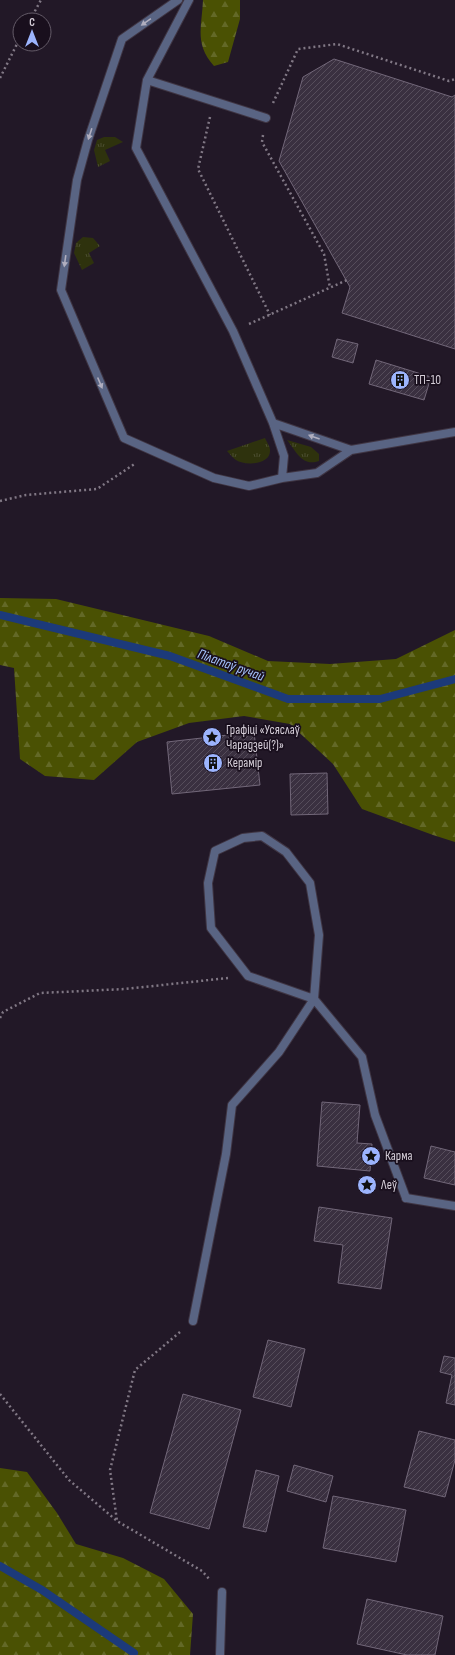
<svg xmlns="http://www.w3.org/2000/svg" width="455" height="1655" viewBox="0 0 455 1655" font-family="'Sofia Sans Condensed',sans-serif">
<style>
.grass{fill:url(#grass-tufts)}
.forest{fill:url(#forest-firs)}
.lines{fill:none;stroke-linecap:round;stroke-linejoin:round}
.stream{stroke:#1c3a7a;stroke-width:8}
.building{fill:url(#building-hatch);stroke:#726779}
.service-casing{stroke:#3f3543;stroke-width:10}
.minor-casing{stroke:#3f3543;stroke-width:10}
.path{stroke:#817885;stroke-width:2.5;stroke-dasharray:2 3;stroke-linecap:butt}
.service{stroke:#596483;stroke-width:8}
.minor{stroke:#596483;stroke-width:8}
.oneway{fill:#b0aebe}
.labels{text-anchor:middle;dominant-baseline:central;stroke-width:3.5;stroke-linejoin:round;paint-order:stroke}
.poi-label{font-size:13px;fill:#d5ced8;stroke:#190f1d;text-anchor:start}
.water-label{font-size:14px;font-style:italic;fill:#a5c3fb;stroke:#190f1d}
</style>
<defs>
<pattern id="grass-tufts" width="24" height="20" patternUnits="userSpaceOnUse"><rect width="24" height="20" fill="#2e320d"/><path d="M3 7l-1-3M5 7V3M7 7l1-3M15 17l-1-3M17 17v-4M19 17l1-3" fill="none" stroke="#4b4e30"/></pattern>
<pattern id="forest-firs" width="22" height="20" patternUnits="userSpaceOnUse"><rect width="22" height="20" fill="#4a5103"/><path d="M5 1l3.5 6h-7zM16 11l3.5 6h-7z" fill="#636927"/></pattern>
<pattern id="building-hatch" width="6" height="6" patternUnits="userSpaceOnUse"><rect width="6" height="6" fill="#3a3040"/><path d="M-1 1l2-2M0 6l6-6M5 7l2-2" fill="none" stroke="#564d5b"/></pattern>
</defs>
<rect width="100%" height="100%" fill="#221827"/>
<path class="grass" d="M104,137h11l8,5 -18,8 5,11 -12,6 -4,-17 3,-10z
M83,237l10,1 7,8 -11,7 5,10 -12,7 -8,-17 2,-10z
M265,438c1,3 5,8 5,12 1,15 -25,16 -34,10 -3,-2 -6,-6 -9,-9z
M287,440l24,7 8,7v7c-17,6 -23,-10 -32,-21z"/>
<path class="forest" d="M203,0h37v19l-12,43 -14,4c-20,-22 -12,-40 -11,-66z
M0,598l56,1 153,37 59,25 62,3 66,-5 59,-29v212l-22,-7 -71,-26 -29,-45 -43,-40 -46,-8 -55,7 -52,19 -43,38 -49,-4 -25,-17 -6,-91 -14,-3z
M0,1468l27,4 30,41 19,31 47,14 41,21 29,35 -3,41h-190z"/>
<g class="lines">
<path class="stream" d="M0,615l170,41 118,43h92l75,-20
M0,1566l42,24 92,63"/>
</g>
<path class="building" d="M334,59l118,38 3,-2v254l-113,-36 8,-26 -71,-126 24,-84z
M337,339l21,5 -5,19 -21,-6z
M376,360l55,17 -7,23 -55,-16z
M254,732l6,53 -88,9 -5,-52z
M327,773l1,41 -37,1 -1,-41z
M322,1102l38,3 -3,38 15,1 -2,27 -53,-5z
M431,1146l24,6v33l-31,-7z
M319,1207l73,11 -11,71 -43,-6 5,-38 -29,-4z
M268,1340l37,9 -14,58 -38,-10z
M444,1356l11,2v47l-9,-2 6,-28 -12,-3z
M183,1394l58,16 -32,119 -59,-16z
M419,1431l36,9v20l-10,37 -41,-10z
M294,1465l39,11 -7,26 -39,-11z
M256,1470l23,6 -13,56 -23,-5z
M333,1496l73,14 -10,52 -73,-14z
M367,1599l76,17 -8,39h-28l-50,-11z"/>
<g class="lines">
<defs>
<path id="service" d="M178,0l-56,39 -34,101 -11,40 -16,110 63,148 90,40 35,8 33,-8 2,-22 -11,-33 -40,-92 -97,-183 11,-68 42,-80
M147,80l119,38
M273,423l78,27
M282,478l35,-5 34,-23 104,-18
M193,1321l33,-167 6,-49 47,-53 35,-53 5,-64 -9,-52 -24,-31 -24,-16 -19,2 -28,13 -7,32 3,45 37,48 66,23 48,58 13,58 31,83
M220,1655l2,-63"/>
<path id="minor" d="M406,1198l49,8"/>
</defs>
<use href="#service" class="service-casing"/>
<use href="#minor" class="minor-casing"/>
<path class="path" d="M30,20l11,-20
M0,78l20,-40
M273,103l25,-54 39,-5 112,37 6,-2
M210,117l-12,52 72,146
M263,135l-1,7 62,112 6,34
M249,324l98,-44
M0,501l26,-6 71,-6 39,-26
M0,1018l3,-6 37,-19 85,-4 103,-11
M180,1332l-45,38 -25,100 7,51 85,50 8,9
M0,1394l69,86 48,41"/>
<use href="#service" class="service"/>
<use href="#minor" class="minor"/>
</g>
<defs><path id="oneway-solid" d="M-6-.8H1V-3.2L6.5 0L1 3.2V.8H-6Z"/></defs>
<g class="oneway">
<use href="#oneway-solid" transform="translate(146 22) rotate(145)"/>
<use href="#oneway-solid" transform="translate(90 134) rotate(108)"/>
<use href="#oneway-solid" transform="translate(65 261) rotate(98)"/>
<use href="#oneway-solid" transform="translate(100 383) rotate(67)"/>
<use href="#oneway-solid" transform="translate(314 437) rotate(-160)"/>
</g>
<defs>
<symbol id="building-disc" viewBox="-11 -11 22 22"><circle r="9.5" fill="#9cb4fd" stroke="#190f1d"/><path d="M-4-6H4V6H1V3H-1V6H-4ZM-2.5-4.3h1.7v1.8h-1.7ZM.8-4.3h1.7v1.8H.8ZM-2.5-1h1.7V.8h-1.7ZM.8-1h1.7V.8H.8Z" fill="#111"/></symbol>
<symbol id="sight-disc" viewBox="-11 -11 22 22"><circle r="9.5" fill="#9cb4fd" stroke="#190f1d"/><path d="M0-6L1.8-2.2L6-1.7L2.9 1.2L3.7 5.4L0 3.3L-3.7 5.4L-2.9 1.2L-6-1.7L-1.8-2.2Z" fill="#111"/></symbol>
</defs>
<g fill-rule="evenodd">
<use href="#building-disc" x="389" y="369" width="22" height="22"/>
<use href="#sight-disc" x="201" y="726" width="22" height="22"/>
<use href="#building-disc" x="202" y="752" width="22" height="22"/>
<use href="#sight-disc" x="360" y="1145" width="22" height="22"/>
<use href="#sight-disc" x="356" y="1174" width="22" height="22"/>
</g>
<g class="labels">
<g class="poi-label">
<text x="414" y="380">ТП-10</text>
<text x="226" y="730">Графіці «Усяслаў<tspan x="226" dy="15">Чарадзей(?)»</tspan></text>
<text x="227" y="763">Керамір</text>
<text x="385" y="1156">Карма</text>
<text x="381" y="1185">Леў</text>
</g>
<g class="water-label">
<text transform="translate(231 665) rotate(20)">Пілатаў ручай</text>
</g>
</g>
<g transform="translate(32 32)"><circle r="19" fill="#190f1d" stroke="#645b68"/>
<path d="M0-3L7 15L0 10L-7 15Z" fill="#9cb4fd"/>
<text y="-6" font-size="11" font-weight="bold" text-anchor="middle" fill="#d5ced8">С</text>
</g>
</svg>
